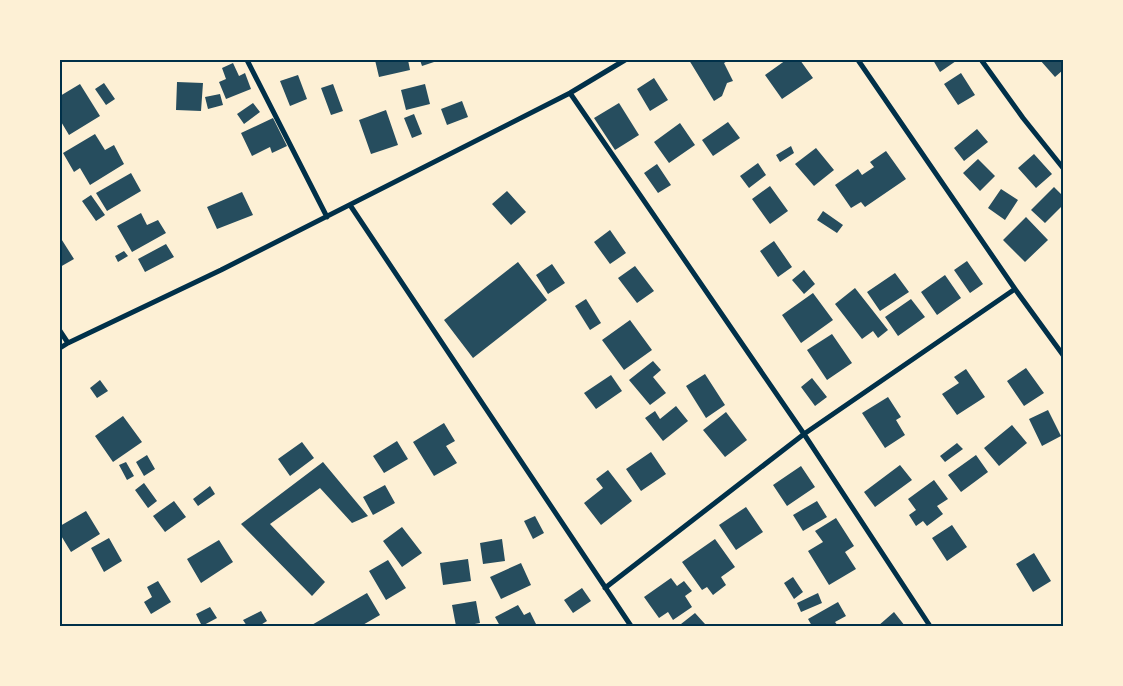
<svg xmlns="http://www.w3.org/2000/svg" width="1123" height="686" viewBox="0 0 1123 686" font-family="'Fira Sans Condensed',sans-serif">
<style>
.building{fill:#264d5e}
.lines{fill:none;stroke-linecap:round;stroke-linejoin:round}
.minor{stroke:#003049;stroke-width:5}
.neatline{fill:none;stroke:#003049;stroke-width:2}
</style>
<rect width="100%" height="100%" fill="#fdf0d5"/>
<path class="building" d="M375,60h33l2,10 -31,7z
M420,60h20l-18,6z
M689,60h40l-5,3 9,18 -6,2 -5,13 -8,5z
M786,60h14l13,18 -31,21 -17,-24z
M933,60h22l1,1 -16,11z
M1040,60h23v10l-8,7z
M233,63l6,13 6,-3 6,16 -25,10 -7,-17 7,-3 -4,-11z
M961,73l14,22 -17,10 -14,-21z
M298,75l9,24 -17,7 -10,-25z
M654,78l14,22 -18,11 -13,-22z
M177,82l26,1 -2,28 -25,-1z
M104,83l11,16 -9,6 -11,-16z
M80,84l20,32 -31,19 -9,-15v-24z
M333,84l10,27 -12,4 -10,-27z
M425,84l5,20 -24,6 -5,-20z
M220,94l3,11 -15,4 -3,-12z
M462,101l6,16 -21,8 -6,-16z
M253,103l7,9 -16,12 -7,-10z
M619,103l20,32 -24,15 -21,-32z
M386,110l12,35 -27,9 -12,-34z
M414,114l8,20 -10,4 -8,-20z
M273,118l14,28 -15,7 -2,-6 -18,9 -11,-23z
M728,122l12,16 -27,18 -11,-16z
M680,123l15,22 -26,18 -15,-21z
M977,129l11,13 -24,19 -10,-13z
M95,134l10,16 9,-5 10,19 -34,21 -10,-17 -6,4 -11,-19z
M791,146l3,7 -14,9 -4,-7z
M816,148l18,22 -20,16 -19,-22z
M886,151l20,28 -41,28 -4,-5 -10,6 -16,-23 23,-16 4,6 12,-8 -4,-5z
M1034,154l18,20 -16,14 -18,-20z
M978,159l17,17 -15,15 -17,-18z
M758,163l8,12 -17,13 -9,-12z
M657,164l14,21 -13,8 -14,-20z
M131,173l10,18 -34,20 -11,-18z
M770,186l18,25 -18,13 -18,-25z
M1054,187l9,9v9l-18,18 -14,-13z
M1001,189l17,11 -13,20 -17,-12z
M507,191l19,21 -15,13 -19,-21z
M242,192l11,23 -36,14 -10,-22z
M91,195l14,20 -9,6 -14,-20z
M823,211l20,14 -6,8 -20,-13z
M141,213l6,12 11,-5 8,13 -34,19 -15,-26z
M1026,217l22,23 -23,22 -22,-22z
M610,230l16,23 -16,11 -16,-22z
M60,237l14,22 -14,8z
M774,241l18,26 -14,10 -18,-26z
M166,244l8,13 -29,15 -7,-13z
M124,251l4,5 -10,6 -3,-6z
M967,261l16,23 -13,9 -16,-23z
M518,262l29,38 -74,58 -29,-38z
M552,264l13,19 -17,11 -12,-19z
M635,266l19,25 -17,12 -19,-25z
M804,270l11,14 -11,10 -12,-14z
M895,273l14,19 -29,19 -13,-19z
M945,275l16,23 -24,17 -16,-23z
M855,288l33,42 -10,8 -5,-7 -11,8 -27,-35z
M813,293l20,27 -32,23 -19,-28z
M586,299l15,24 -11,7 -15,-24z
M911,299l14,18 -27,19 -13,-19z
M630,320l22,30 -28,20 -22,-30z
M832,334l20,29 -25,17 -20,-30z
M653,361l8,9 -8,7 13,16 -16,12 -21,-25z
M1026,368l18,25 -20,13 -17,-25z
M966,369l19,28 -28,18 -15,-21 17,-11 -5,-6z
M705,374l20,31 -19,13 -20,-32z
M611,375l11,16 -26,18 -12,-16z
M812,378l15,19 -12,9 -14,-19z
M100,380l8,11 -11,7 -7,-10z
M888,397l13,20 -5,3 9,15 -20,13 -23,-35z
M676,406l12,15 -25,20 -18,-23 10,-7 5,8z
M1048,410l13,26 -19,10 -13,-27z
M726,412l21,28 -22,17 -22,-27z
M123,416l19,26 -29,20 -18,-26z
M444,423l11,18 -9,5 11,17 -23,13 -21,-34z
M1012,425l15,18 -28,23 -15,-18z
M397,441l11,18 -24,14 -11,-17z
M302,442l12,16 -24,18 -12,-17z
M957,443l6,6 -18,13 -5,-6z
M651,452l15,22 -25,17 -15,-22z
M147,455l8,14 -11,7 -8,-14z
M976,455l12,17 -27,20 -13,-17z
M126,462l8,14 -7,4 -8,-15z
M323,462l45,54 -16,7 -32,-35 -50,36 55,58 -13,14 -71,-72z
M900,465l12,15 -37,27 -11,-15z
M801,466l14,21 -28,19 -14,-21z
M608,470l24,31 -31,24 -17,-22 19,-15 -7,-9z
M934,480l14,19 -11,7 6,8 -16,12 -4,-5 -7,5 -7,-11 7,-5 -8,-11z
M144,483l13,18 -9,7 -13,-18z
M385,485l10,18 -22,12 -10,-18z
M210,486l5,8 -17,12 -5,-7z
M174,501l12,16 -21,15 -12,-16z
M817,501l10,16 -24,14 -10,-16z
M746,507l17,25 -27,18 -17,-25z
M86,511l14,23 -29,18 -11,-18v-8z
M535,516l9,17 -11,6 -9,-18z
M836,518l18,28 -9,6 11,17 -27,16 -21,-34 15,-9 -8,-11z
M952,525l15,22 -20,14 -15,-23z
M402,527l20,26 -20,14 -19,-26z
M109,538l13,23 -18,11 -13,-24z
M502,539l3,22 -22,3 -3,-21z
M715,539l20,28 -14,10 5,8 -13,10 -6,-8 -5,3 -20,-28z
M219,540l14,22 -32,21 -14,-24z
M1034,553l17,28 -18,11 -17,-28z
M468,559l3,22 -28,4 -3,-22z
M388,560l18,28 -20,12 -17,-29z
M521,563l10,22 -30,14 -11,-22z
M793,577l10,15 -9,7 -10,-16z
M671,578l6,8 7,-5 8,10 -7,5 7,11 -19,13 -5,-8 -9,6 -15,-21z
M158,581l13,21 -20,12 -7,-12 8,-5 -5,-10z
M582,588l9,13 -18,12 -9,-13z
M367,593l13,22 -19,11h-51z
M818,593l4,10 -21,9 -4,-9z
M476,601l4,22 -16,3h-8l-4,-21z
M838,602l8,14 -11,6 3,4h-26l-4,-7z
M518,605l6,10 6,-3 7,14h-37l-5,-9z
M210,607l7,11 -15,8 -6,-12z
M261,611l6,10 -8,5h-12l-4,-6z
M894,612l11,14h-27z
M695,613l10,11 -2,2h-20l-2,-2z"/>
<g class="lines">
<path class="minor" d="M247,60l80,157
M858,60l157,229 48,66
M982,61l41,57 40,50
M570,93l234,341 126,192
M350,205l281,421
M60,331l8,12
M60,348l8,-5 153,-73 349,-177 55,-33
M605,588l199,-154 211,-145"/>
</g>
<rect width="1123" height="686" fill="none" stroke="#fdf0d5" stroke-width="122"/>
<rect x="61" y="61" width="1001" height="564" class="neatline"/>
</svg>
